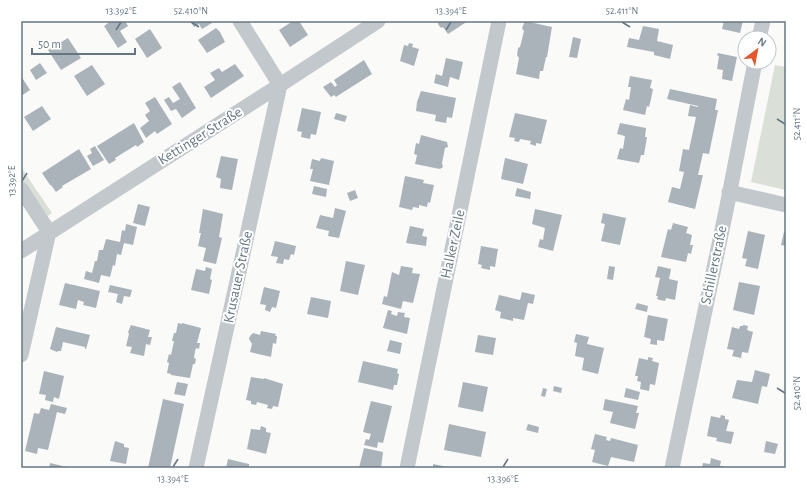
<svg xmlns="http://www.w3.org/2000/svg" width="807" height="489" viewBox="0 0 807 489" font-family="'Alegreya Sans',sans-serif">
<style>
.green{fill:#dadfd7}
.building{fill:#aab3b9}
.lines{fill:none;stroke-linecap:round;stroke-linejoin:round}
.minor{stroke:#c3c8cc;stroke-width:15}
.ticks{fill:none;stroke:#657683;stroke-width:1.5}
.labels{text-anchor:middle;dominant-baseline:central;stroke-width:4;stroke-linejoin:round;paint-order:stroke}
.street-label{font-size:15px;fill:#657683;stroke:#fff}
.neatline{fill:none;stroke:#657683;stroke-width:1.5}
.ticks-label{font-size:10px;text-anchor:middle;fill:#657683}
</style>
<rect width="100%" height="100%" fill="#fafaf8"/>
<path class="green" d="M775,65l11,2v123l-35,-8z
M21,167l31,46 -7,5 -24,-37z"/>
<path class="building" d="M111,21h14l3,5 -8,5 7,11 -9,6 -14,-22z
M190,21h21l1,2 -10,6 -3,-5 -5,3z
M293,21h6l9,14 -18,12 -11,-17z
M438,21h30l-20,13 -5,-7 -1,1 -2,-1 -2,-3z
M525,21l27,6 -5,30h-1l-3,14h-3l-1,8 -23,-5 3,-16 -2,-3 1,-7 2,-1 4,-16 -2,-3z
M724,21h19l-3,12 -18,-4z
M643,26l16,3 -2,12 16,4 -3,14 -16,-4v-3l-27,-5 2,-9 10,2z
M216,28l4,4 5,10 -18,11 -9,-13z
M150,29l12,19 -15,10 -12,-19z
M573,37l8,2 -4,19 -8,-1z
M68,38l13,20 -20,12 -13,-20z
M409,43l4,1 -1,3 7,2 -5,17 -14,-5 4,-16 4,1z
M718,53l19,4 -5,24 -10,-2 1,-9 -6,-1 2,-13 -2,-1z
M446,58l17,4 -4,18 -9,-3 -2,10 -14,-4 2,-9 6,2z
M364,60l8,14 -30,19 -6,4 -2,-2 -3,2 -8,-10 8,-5 4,5 2,-2 -3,-5z
M40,63l7,10 -11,7 -6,-10z
M235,64l9,12 -33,22 -7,-11 11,-7 -5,-7 9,-5 3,4z
M92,65l13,19 -18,12 -13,-20z
M21,76l9,14 -9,6z
M630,76l22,4 -2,8 3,1 -2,10 -2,8 -2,-1 -2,9 -22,-5 3,-11 3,1 2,-13h-3z
M180,82l16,26 -14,10 -6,-9 -5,2 -7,-11 5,-3 4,6 7,-4 -8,-12z
M670,89l47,10 -2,11h3l-9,44 -6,-1 -5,22h5l-8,34 -27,-7 4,-15 8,2 4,-17 -5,-1 4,-22 6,1 7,-33 -8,-1 2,-11 8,2v-1l-31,-7z
M421,91l35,7 -4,20 -5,-1 -1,6 -11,-2 1,-6 -20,-4 1,-9z
M155,97l17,27 -15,10 -2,-3 -9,7 -6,-10 9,-7 -4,-6 5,-4 -5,-8z
M42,106l9,13 -18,12 -9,-14z
M302,108l19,4 -5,23 -5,-1 -1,5 -9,-2 1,-5 -5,-1z
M336,113l11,3 -2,6 -11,-3z
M515,113l32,7 -6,24 -5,-1v3l-6,-2 1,-3 -11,-2 -1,3 -5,-1 1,-3 -6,-1z
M134,123l10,19 -7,5 -1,-2 -21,13 1,2 -7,4 -12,-18z
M620,123l26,5 -1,9h2l-3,18h-3l-2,8 -22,-4 3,-11 3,1 2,-13 -8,-2z
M421,135l26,7 1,5 -3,1 -3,15 1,4 -3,2 -25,-5 2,-9 -3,-1 2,-11 3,1z
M95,146l9,14 -11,6 -6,-10 5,-3 -2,-4z
M79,149l12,20 -29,17 1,1 -7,5 -5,-7h-1l-8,-12z
M221,156l17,3 -6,31 -12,-2 1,-9 -5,-2z
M321,158l13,3 -5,24 -19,-4 3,-12h-3l2,-10 8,2z
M505,158l23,6 -5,20 -22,-5z
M405,176l19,4 -1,3 11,2 -4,18 -2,-1 -1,5 -8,-2v3l-6,-1 -1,3 -13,-3z
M314,186l13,3 -1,8 -14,-3z
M517,188l14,4 -1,7 -15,-3z
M355,190l3,8 -8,3 -3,-8z
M138,204l12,3 -5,19 -12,-3z
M335,208l11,3 -7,27 -11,-2 1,-5 -13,-3 4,-13 13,3z
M203,209l20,5 -4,23 3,1 -6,26 -13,-3 3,-13 -8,-2 3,-13h-2z
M535,209l27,6 -9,36 -15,-4 2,-8 3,1 2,-12 -13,-4z
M603,213l23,5 -6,27 -19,-4 4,-17 -4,-1z
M673,223l15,4 -2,6 6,2 -2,10h3l-2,9 -3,-1 -2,9 -25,-5 7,-28 3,1z
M126,224l11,3 -4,18 -9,-2 -3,12 -4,-1 -2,12 -2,-1 -3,12 -9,-2 -2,8 -15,-4 2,-8 6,2 3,-12h2l2,-11h4l3,-11 14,3 2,-12 3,1z
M410,226l14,3 -2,7 5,1 -1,9 -20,-3z
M748,231l17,4 -7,34 -13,-3 2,-7 -5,-1z
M784,232l2,1v13l-5,-1z
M275,241l21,5 -2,9 -3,-1 -2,6 -5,-1 -1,5 -7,-1 2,-6 -7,-1z
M481,246l17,3 -3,18 -5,-1v4l-9,-2 1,-3 -4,-1z
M346,261l19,4 -7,30 -18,-4z
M401,266l12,2 -1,5 8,1 -7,29 -10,-2 -2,8 -19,-5 2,-8 3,1 5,-25 7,3z
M609,266l6,1 -2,13 -6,-1z
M658,266l13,3 -2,10 9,2 -3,19 -9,-2 -1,3 -5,-1 -3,-1 1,-3h-2l4,-18 -5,-1z
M206,267l6,2 -2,10 2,1 -3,14 -18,-4 5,-21 9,2z
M739,282l21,4 -6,29 -21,-5z
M65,283l35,8 -4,17 -13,-3 1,-3 -6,-2 -2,9 -17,-4z
M110,285l22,5 -2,7 -6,-1 -2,8 -6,-2 2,-8 -10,-2z
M264,287l16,4 -4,17 -4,-1 -2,5 -5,-2 1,-5 -6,-1z
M522,292l13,3 -2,9 -5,-1 -4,17 -11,-2v3l-13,-3 1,-6 -6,-2 4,-15 21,5z
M311,297l20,4 -3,17 -21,-4z
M637,303l11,3 -1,6 -12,-3z
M388,310l4,1 -1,3 6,2 1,-4 7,1 -1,4 6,1 -3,16 -24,-6z
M648,315l20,4 -4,22 -7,-1v5l-7,-1 1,-5 -7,-2z
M178,323l4,1v-1l19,5 -4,15h3l-1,6 -3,-1 -1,3 -1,7 2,1 -1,5h-2l-3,14 -19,-3v-1l-4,-1 2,-10 -2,-1 2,-8 2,1 3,-14h-2l2,-8h2z
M131,325l19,5 -2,7h4l-2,8 -4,-1 -2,12 -14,-3 2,-6 -6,-1 3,-12 -1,-2z
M743,325l5,1 -1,4 6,2 -5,21 -6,-1 -1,6 -9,-2 2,-6 -7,-1 5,-22 7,2 1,-3h3z
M56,327l34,8 -4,14h-1v-2l-22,-5 -2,9h-3l-1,1 -7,-3z
M261,331l15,3 -1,2h2l-1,8 -3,-1 -2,14 -21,-5 2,-8 -3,-5 1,-3 3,-3 7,2z
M576,334l13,3 -2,7 17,4 -6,26 -16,-4 2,-12 -9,-2 2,-13 -3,-1z
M478,335l18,3 -3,17 -18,-3z
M390,340l12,3 -2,11 -13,-3z
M648,357l5,1 -1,3 7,2 -4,22 -5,-1 -1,7 -9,-2 1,-7 -4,-1 1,-5h-3l4,-18 9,2z
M363,361l35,8 -1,4 2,1 -2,11h-3l-1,5 -35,-8z
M755,370l15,4 -3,13 -5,-1 -4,18 -26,-6 5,-18 15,2z
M44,371l20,5 -5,23 -5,-2 -1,5 -8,-2 1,-5 -7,-1z
M251,377l13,2v-1l19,6 -5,23 -5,-1 -1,3 -5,-1 1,-3 -11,-3 -1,3 -5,-1v-3l-5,-1z
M177,382l11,2 -3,12 -11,-2z
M463,382l25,5 -5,25 -25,-5z
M554,386l8,2 -1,5 -8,-2z
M543,388l4,1 -2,8 -4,-1z
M626,388l14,4 -2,8 -14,-3z
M163,399l21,5 -14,64h-22z
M605,399l33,7 -2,7h3l-4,16 -25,-6 3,-11 -10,-2z
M371,401l21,5 -9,37 -5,-1 -1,6 -13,-3 2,-6 3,1 2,-6 -8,-2z
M51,404l16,4 -2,6 -8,-2 -9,38 -10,-2 -1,6 -12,-3 9,-38 5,1 2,-6 8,2z
M721,415l4,1v3l4,1 -3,11 8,1 -3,12 -15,-3 1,-3 -10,-2 4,-20 9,2z
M449,424l37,8 -5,25 -37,-7z
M528,424l11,3 -1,6 -12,-3z
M261,426l5,2v4l5,1 -5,21 -19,-5 4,-20 9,1z
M595,434l12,3 -1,3 4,1 1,-3 27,7 -4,17 -23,-5 -3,9 -16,-4 3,-12 -4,-1z
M115,441l9,3v3l5,1 -3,16 -16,-3z
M766,441l12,3 -3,10 -11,-2z
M364,448l19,4 -2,16h-22z
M711,458l10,3 -1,5h4l-1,2h-21l1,-5 7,1z
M228,459l21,5v4h-23z
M50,463l17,4v1h-18z
M433,464l15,3 -1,1h-14z"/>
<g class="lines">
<path class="minor" d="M240,21l40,64
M759,38l4,-17
M21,189l28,43 -28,123
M729,192l57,13
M21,251l259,-166 98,-64
M196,468l84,-383
M407,468l92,-447
M672,468l55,-262 28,-144"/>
</g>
<path class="ticks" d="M191,22l8,5M622,22l8,5M116,30l5,-8M446,30l5,-8M777,119l8,5M22,181l5,-8M777,388l8,5M173,467l5,-8M503,467l5,-8"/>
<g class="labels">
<g class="street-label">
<text transform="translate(200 136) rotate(-32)">Kettinger Straße</text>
<text transform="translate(453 244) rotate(-78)">Halker Zeile</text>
<text transform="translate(714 265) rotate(-78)">Schillerstraße</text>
<text transform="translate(238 277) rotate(-78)">Krusauer Straße</text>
</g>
</g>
<rect width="807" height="489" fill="none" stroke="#ffffff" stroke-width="44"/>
<g transform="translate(757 50) rotate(32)"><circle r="19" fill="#ffffff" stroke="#c1c8cd"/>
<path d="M0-3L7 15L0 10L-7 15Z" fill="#e4572e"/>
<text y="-6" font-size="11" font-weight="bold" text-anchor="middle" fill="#657683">N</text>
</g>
<path d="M32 48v6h103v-6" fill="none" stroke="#657683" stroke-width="2"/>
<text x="38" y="48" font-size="12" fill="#657683" stroke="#ffffff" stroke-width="3" paint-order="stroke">50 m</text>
<rect x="22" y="22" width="763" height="445" class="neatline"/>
<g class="ticks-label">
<text x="121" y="14">13.392°E</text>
<text x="191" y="14">52.410°N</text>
<text x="451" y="14">13.394°E</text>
<text x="622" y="14">52.411°N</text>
<text transform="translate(796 124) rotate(-90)" y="4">52.411°N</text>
<text transform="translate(11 181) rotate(-90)" y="4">13.392°E</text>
<text transform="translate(796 393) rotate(-90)" y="4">52.410°N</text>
<text x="173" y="482">13.394°E</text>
<text x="503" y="482">13.396°E</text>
</g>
</svg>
